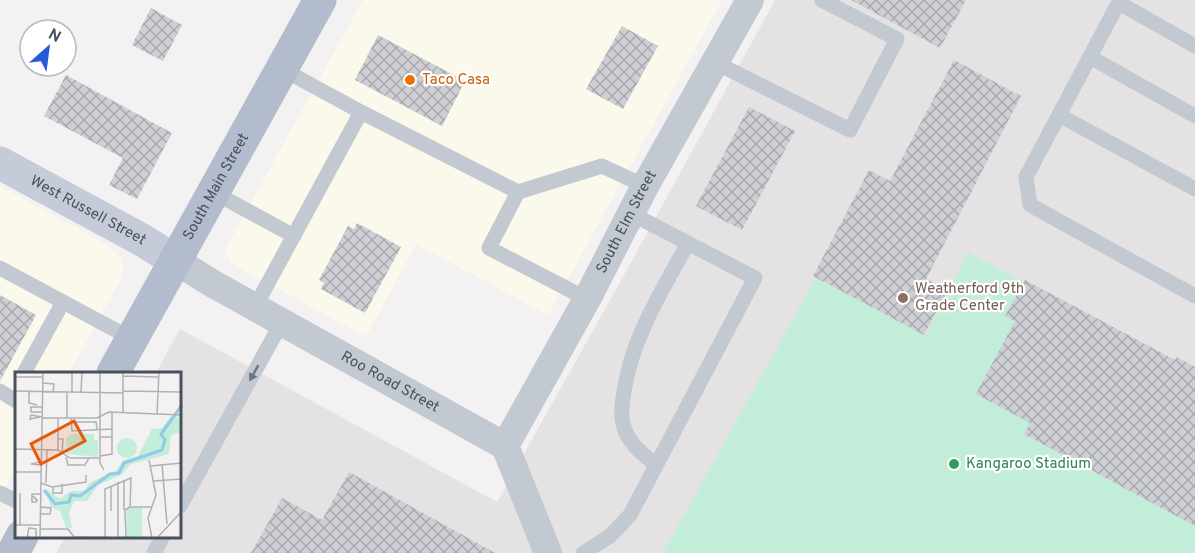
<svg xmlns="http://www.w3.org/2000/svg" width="1195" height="553" viewBox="0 0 1195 553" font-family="Overpass,sans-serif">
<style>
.commercial{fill:#fbf9ec}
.education{fill:#e4e2e2}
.park{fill:#c2edd9}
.building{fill:url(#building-cross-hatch)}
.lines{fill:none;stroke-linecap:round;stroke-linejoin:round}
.lane{stroke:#c2c9d1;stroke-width:15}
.street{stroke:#c2c9d1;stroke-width:28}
.secondary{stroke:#c5cbd8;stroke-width:33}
.primary{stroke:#b2bccd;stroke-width:33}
.oneway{fill:#6d7580}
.food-dot{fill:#e8710a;stroke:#fff;stroke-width:2}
.education-dot{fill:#8d6e63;stroke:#fff;stroke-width:2}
.leisure-dot{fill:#2e9e5b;stroke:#fff;stroke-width:2}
.labels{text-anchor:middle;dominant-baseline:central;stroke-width:4.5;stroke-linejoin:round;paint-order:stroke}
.food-label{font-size:15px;fill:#c56008;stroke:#fff;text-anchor:start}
.street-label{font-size:15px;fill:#49515d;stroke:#fff}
.education-label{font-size:15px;fill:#785e54;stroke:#fff;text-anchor:start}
.leisure-label{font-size:15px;fill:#27864d;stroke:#fff;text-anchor:start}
.inset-river{fill:none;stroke:#92cae7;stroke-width:3}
.inset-road{fill:none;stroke:#afb1b6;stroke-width:1.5}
.view{fill:#e8590c;fill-opacity:0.15;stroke:#e8590c;stroke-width:3}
.inset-edge{fill:none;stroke:#49515d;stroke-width:3}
</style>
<defs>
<pattern id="building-cross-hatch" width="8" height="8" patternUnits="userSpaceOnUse" patternTransform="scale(1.5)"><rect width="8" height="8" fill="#cecfd5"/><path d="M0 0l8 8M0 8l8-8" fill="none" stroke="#a9aab0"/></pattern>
</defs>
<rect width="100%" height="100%" fill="#f3f1f1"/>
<path class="commercial" d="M363,0h359l-174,315 -132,-71 -50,93 -135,-74 -6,-12 2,-5z
M0,186l107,59 13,12 3,9 -1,11 -53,96h-53v94l-16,30z"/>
<path class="education" d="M775,0h420v553h-1139l9,-16 115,-1v-163h-24l24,-44 317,173 131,-234z"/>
<path class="park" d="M968,252l227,123v178h-532l153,-275 110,57z"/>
<path class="building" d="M851,0h115l-26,48z
M151,8l31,17 -19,36 -31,-16z
M622,26l36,20 -35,63 -37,-20z
M378,35l87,46 -23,45 -87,-46z
M954,60l67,36 -95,183 22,11 -24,45 -111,-59 56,-106 21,11z
M66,75l106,58 -35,66 -28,-14 14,-27 -79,-42z
M749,107l46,24 -53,99 -46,-24z
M357,223l44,24 -36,66 -44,-24 3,-6 -5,-3 29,-54 6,3z
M1025,280l150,80 2,-3 18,10v159l-171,-92 6,-11 -54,-29 39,-73 -10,-5z
M0,295l36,20 -36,66z
M349,472l146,81h-244l31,-55 40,22z"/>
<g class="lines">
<path class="lane" d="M1120,0l-94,177 4,28 165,91
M1119,3l76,43
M1090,57l105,59
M716,63l134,67 47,-91 -75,-39
M282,69l79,43 157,80 84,-26 43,20
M1059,115l136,74
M213,192l81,44
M518,192l-29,56 98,51
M0,268l132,71
M255,307l106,-195
M24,373l39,-71
M0,391l16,10
M656,465c-15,-12 -32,-25 -34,-47 -1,-10 1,-22 3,-32 9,-52 38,-97 63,-143
M0,493l16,8
M180,506l102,-184
M154,553l9,-17
M583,553l27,-17 20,-21 125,-237 -123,-64"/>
<g class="street">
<path id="s1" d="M176,261l39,24 290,161 43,107"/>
<path id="s2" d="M505,446l82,-147 58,-113 105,-186"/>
</g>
<path class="secondary" id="s3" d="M0,163l142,77 34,21"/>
<g class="primary">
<path id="s4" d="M113,373l207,-373"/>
<path d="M13,553l9,-17"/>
</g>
</g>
<defs><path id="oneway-solid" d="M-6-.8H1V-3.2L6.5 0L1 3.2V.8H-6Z" transform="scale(1.5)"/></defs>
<use class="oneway" href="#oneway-solid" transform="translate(254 373) rotate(119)"/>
<circle class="food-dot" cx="410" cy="80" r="6"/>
<circle class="education-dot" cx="903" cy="298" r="6"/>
<circle class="leisure-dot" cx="954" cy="464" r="6"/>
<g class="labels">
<g class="food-label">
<text x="422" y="80">Taco Casa</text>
</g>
<g class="street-label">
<text stroke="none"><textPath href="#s4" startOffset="213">South Main Street</textPath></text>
<text stroke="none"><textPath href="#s3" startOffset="100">West Russell Street</textPath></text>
<text stroke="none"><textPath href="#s2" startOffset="255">South Elm Street</textPath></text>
<text stroke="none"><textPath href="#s1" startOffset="246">Roo Road Street</textPath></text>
</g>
<g class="education-label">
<text x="915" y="289">Weatherford 9th<tspan x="915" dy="17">Grade Center</tspan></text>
</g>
<g class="leisure-label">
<text x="966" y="464">Kangaroo Stadium</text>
</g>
</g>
<g transform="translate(15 372)">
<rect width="166" height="166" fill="#f3f1f1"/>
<path d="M156,44l10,1v15l-10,3 -2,19 -38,10 -10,11 -23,10 -11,16h-13l-5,12 3,15h-6l-6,-17 -10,-5 -4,-17 14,10 11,-8h14l4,-8 28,-13 6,-10 15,-4 14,-27 10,-1z" fill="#c2edd9"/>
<path d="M112,136h15v30h-16z" fill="#c2edd9"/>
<path d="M56,62h23v6h4v17l-31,-3 -1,-16zM102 76a10 10 0 1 1 20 0a10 10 0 1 1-20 0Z" fill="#c2edd9"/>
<path class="inset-river" d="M29,118l11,14 14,-2 2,-7 9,1 30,-22 9,-1 5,-10 38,-13 3,-10 -4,-6 21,-29"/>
<path class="inset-road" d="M85,0v91l4,7M108,4l35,1M0,5h27M28,11l11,1 -1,8M0,19l108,2M108,19l57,1M14,20v11l8,2M57,20v-20M66,20l1,-20M27,35h-11v5h11M108,41v-41M142,42l2,-42M25,45l-10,2 1,-4 11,2M27,46h55l12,-6 73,3M52,46v-26M56,46l1,13 40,-2M56,50h25l1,7M85,65h12v-25M43,67h5l-1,15M0,77l43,1 12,8h30M43,78v-32M85,84l12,-2v-17M51,85l2,8h17l4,-7M134,88l7,35 -8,23 4,20M26,90l-10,2 10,1M147,92l5,60M135,94l32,-3M0,100h26M138,109l29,-2M103,110v55M26,111l11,4 34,-5v-7M31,111l1,-33M38,115v6h9v-9M22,129l-4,-5 4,4v1l-1,1h-4v-8h8M115,135h22M109,138v-30M96,139v-25M26,142h9l1,-6 -10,-1M0,153h25M5,153v-32M26,157h27l6,8 52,1M12,166l2,-10 7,1v9M25,166l3,-166M90,166v-49l26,-11 -1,29 -5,3 1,28M142,166l25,-27"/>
<path class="view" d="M59,49l11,20 -44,23 -10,-20z"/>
<rect width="166" height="166" class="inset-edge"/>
</g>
<g transform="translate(48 48) rotate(28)"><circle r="28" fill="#ffffff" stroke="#b6b9be" stroke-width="1.5"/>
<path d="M0-4.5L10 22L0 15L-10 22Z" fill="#255bd8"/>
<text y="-9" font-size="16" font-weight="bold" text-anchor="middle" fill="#49515d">N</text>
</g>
</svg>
